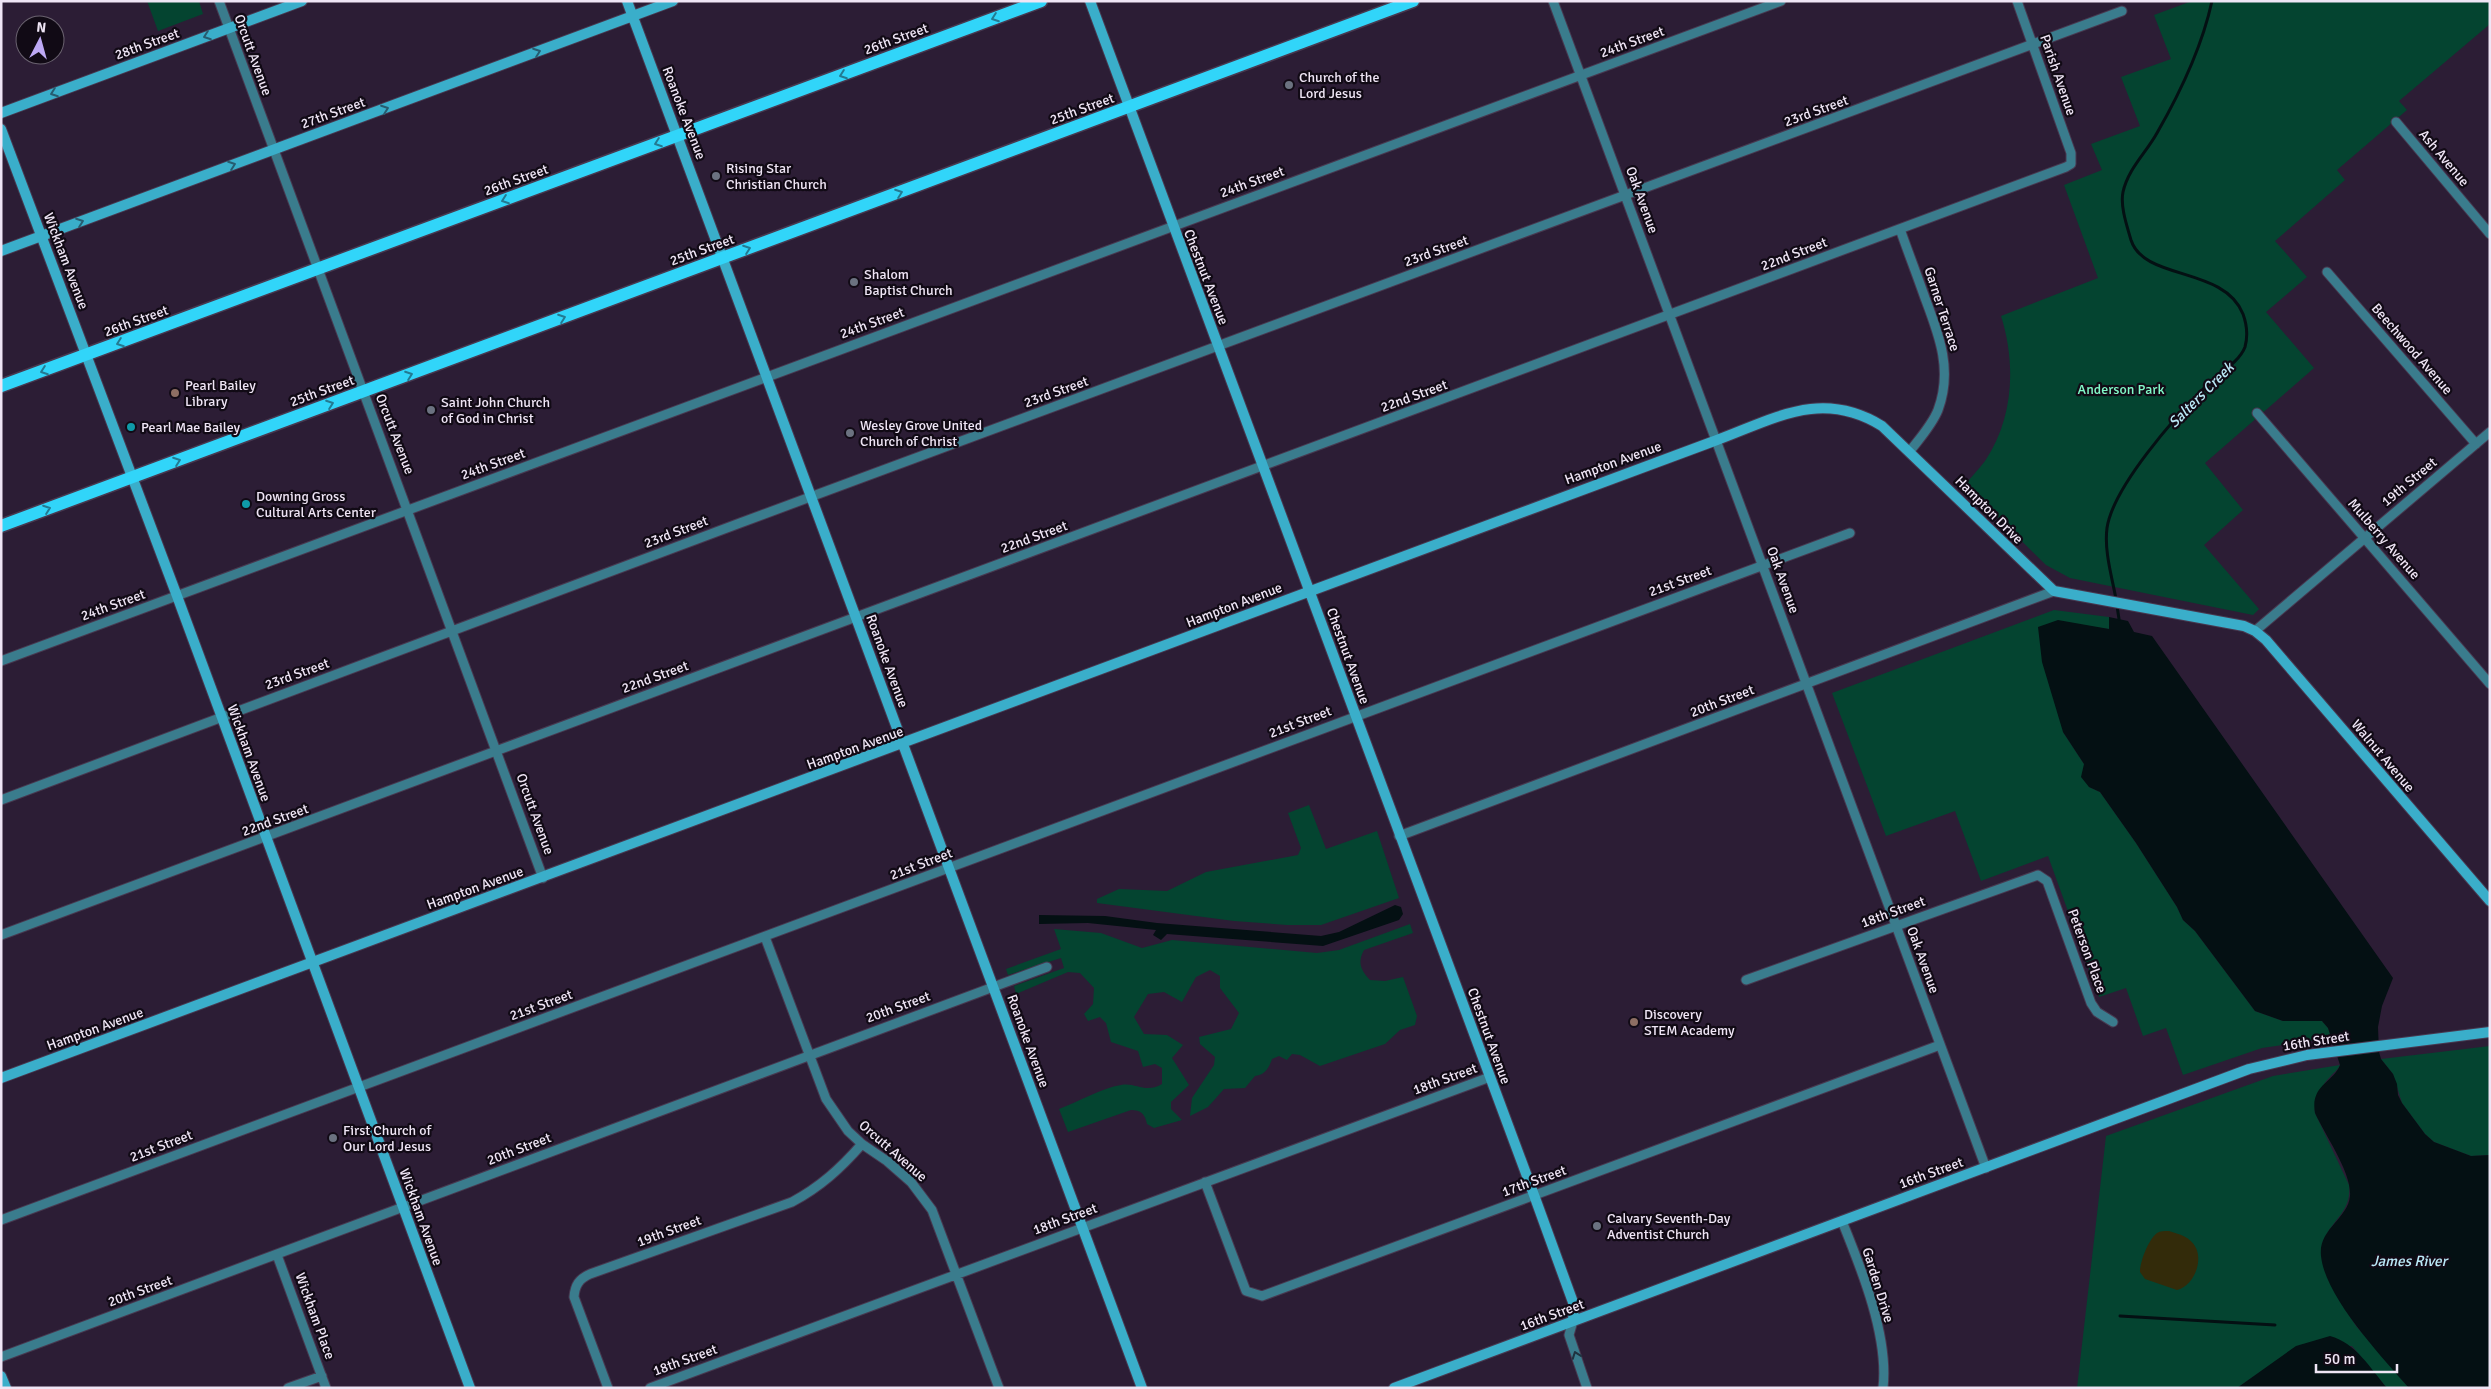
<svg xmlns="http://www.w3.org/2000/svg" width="2491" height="1389" viewBox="0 0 2491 1389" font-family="Signika,sans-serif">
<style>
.green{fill:#044430}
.sand{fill:#332b0a}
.water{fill:#041013}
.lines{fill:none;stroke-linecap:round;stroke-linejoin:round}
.stream{stroke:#041013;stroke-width:3}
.street-casing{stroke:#473950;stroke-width:11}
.secondary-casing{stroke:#473950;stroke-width:12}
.primary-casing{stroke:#473950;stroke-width:15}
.street{stroke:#3a7c8d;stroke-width:9}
.secondary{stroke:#3aaeca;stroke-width:10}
.primary{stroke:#31d5f9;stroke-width:12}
.oneway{stroke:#237a92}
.oneway2{stroke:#265c70}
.oneway3{stroke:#1f323f}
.worship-dot{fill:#6b7280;stroke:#110a15;stroke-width:2}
.education-dot{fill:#8d6e63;stroke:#110a15;stroke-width:2}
.culture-dot{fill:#0f9aa8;stroke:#110a15;stroke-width:2}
.labels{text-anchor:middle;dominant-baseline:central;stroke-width:4.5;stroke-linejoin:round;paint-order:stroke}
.street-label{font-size:14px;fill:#efe5f5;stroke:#110a15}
.poi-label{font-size:14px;fill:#efe5f5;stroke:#110a15;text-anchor:start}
.park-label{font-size:14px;fill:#83fac9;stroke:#110a15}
.water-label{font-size:15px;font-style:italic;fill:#bbe9f7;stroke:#110a15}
</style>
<rect width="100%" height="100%" fill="#2c1d35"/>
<path class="green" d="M147,1h52l4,13 -45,17z
M2192,1h298v23l-91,77 8,9 -70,60 8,10 -70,61 32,36 -41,35 48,56 -109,95 38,47 -39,35 55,64 -6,6 -183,-37 -24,-13 -81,-80c6,-8 14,-16 20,-24 29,-43 31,-98 16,-145l97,-38 -34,-93 38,-15 -11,-26 49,-18 -19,-49 50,-18 -17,-44z
M2054,610l55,7v12l-24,-3 -22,106 21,32 5,23 11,5 36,51 41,64 6,13 12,11 60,80 28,10h39l6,7 4,10 -70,10 -79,27 -17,-47 -23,8 -17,-48 -27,9 -51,-141 -67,25 -26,-70 -69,25 -54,-143z
M1309,805l17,44 51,-18 22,67 -78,27h-34l-53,-4 -137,-18v-4l22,-10 48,2 39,-19 92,-17 3,-7 -13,-35z
M1410,924l3,9 -49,17c-7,13 -3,20 6,30l15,1 18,-4 14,39 -2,9 -15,5 -15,14 -65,22 -20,-11 -8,-1 -5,6 -8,-4 -7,3c-3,9 -7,16 -17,17l-10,12 -21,1 -16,18 -18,9 2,-18 22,-33 1,-8 -15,-13 -1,-7 32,-8 8,-16 -19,-25v-12l-10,-6 -14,7 -14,25 -18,-10 -16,2 -14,23 10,17 23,1 16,10 -11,13 17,27 -18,17v7l11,11 -28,8 -7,-4c-2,-10 -6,-14 -16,-14l-63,22 -9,-23c19,-7 43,-21 62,-24 15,-3 24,9 41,-1v-16l-7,-4 -12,3 -5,-16 -27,-9 -5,-19 -6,-6 -12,4 -4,-7 9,-10 1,-16 -14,-15 -12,-1 -52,22 -2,-8 50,-18 -3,-10 -53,17 -2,-6 55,-20 -7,-20 47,4 41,15 30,-8 145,13 22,-3z
M2490,1046v109l-19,1 -37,-14 -9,-8 -23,-31 -9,-29 -12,-15z
M2340,1065c-3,6 -6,7 -10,12 -8,7 -17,26 -15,36l34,72c3,28 -18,34 -27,59l17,56 17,26 53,62h-22l-35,-42 -56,1 -59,41h-160l29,-252 167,-60z"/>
<path class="sand" d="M2169,1231c10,3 22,6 27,17 7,15 -3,38 -19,42l-32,-11 -5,-7c0,-10 8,-32 17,-39 3,-2 8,-2 12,-2z"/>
<path class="water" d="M2109,617l19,4 6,11 18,4 241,342 -11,28 -4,21 1,25 2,7 12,15 4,10 1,11 4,8 23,31 9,8 37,14 19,-1v233h-81c-27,-31 -84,-91 -88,-132 -3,-27 27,-37 29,-60 2,-23 -25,-61 -35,-83 -5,-28 18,-30 25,-48l-12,-37 -6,-7h-39l-28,-10 -60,-80 -12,-11 -6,-13 -41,-64 -36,-51 -11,-5 -8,-10 3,-13 -21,-32 -21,-70 -4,-35 20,-7 51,9z
M1395,905l6,2 2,7 -4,6 -76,26 -156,-12 -6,6 -8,-5 3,-5 -68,-7 -49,1v-9l66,1 52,7 164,13 18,-4z
M2330,1336c26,7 40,32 57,52h-150l59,-42z"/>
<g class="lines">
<path class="stream" d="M2116,599c-4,-22 -12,-48 -9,-71 6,-41 68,-111 98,-141 11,-12 34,-24 40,-40 3,-11 2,-22 -2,-33 -19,-48 -99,-33 -112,-74 -4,-14 -11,-34 -8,-48 5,-23 23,-39 34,-59 23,-40 45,-86 55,-132
M2117,606l2,13
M2120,1316l155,9"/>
<defs>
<path id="street" d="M219,1l324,877
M1553,1l433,1167
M2396,122l94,112
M1900,229c8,23 17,46 25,69 14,37 28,72 13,112 -6,15 -18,28 -28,41
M2327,272l149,172
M2257,413l233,271
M2255,631l235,-199
M1,661l1780,-660
M1,800l739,-277 1382,-512
M1399,836l655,-245
M1,935l2065,-768 5,-3v-11l-54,-152
M765,937l61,162 22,32 14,13 25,17 24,21 21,28 67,178
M1746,980l292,-105 9,6 44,122 6,9 16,10
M1205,1182l41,109 16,5 678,-251
M1,1220l1849,-687
M1842,1221c19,47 47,115 41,167
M277,1255l49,133
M1573,1321l-4,14 18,53
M1,1357l1046,-390
M288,1388l34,-12
M608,1388l-34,-91c1,-12 5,-18 16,-23l202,-72c28,-15 48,-33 70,-58
M650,1388l840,-311"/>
<path id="secondary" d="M627,1l515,1387
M1090,1l444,1194 40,110 -1,16
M1,113l301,-112
M1,129l176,467 293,792
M1,251l672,-250
M1,1078l1716,-638c59,-22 105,-51 165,-14l172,165 190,35 11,5 11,9 224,261
M1,1376l5,12
M1394,1388l855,-319 58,-14 183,-23"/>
<path id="primary" d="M1,386l1040,-385
M1,526l1412,-525"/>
</defs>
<use href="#street" class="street-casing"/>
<use href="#secondary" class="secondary-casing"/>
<use href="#primary" class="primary-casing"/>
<use href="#street" class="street"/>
<use href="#secondary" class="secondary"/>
<use href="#primary" class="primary"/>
</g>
<defs><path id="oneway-chevron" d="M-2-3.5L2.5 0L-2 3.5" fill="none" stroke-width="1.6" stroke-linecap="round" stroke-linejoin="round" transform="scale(1.25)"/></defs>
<g class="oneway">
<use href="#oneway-chevron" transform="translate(995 18) rotate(160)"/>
<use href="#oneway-chevron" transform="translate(843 75) rotate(160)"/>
<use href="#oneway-chevron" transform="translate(658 143) rotate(160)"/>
<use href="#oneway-chevron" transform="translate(899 193) rotate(-20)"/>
<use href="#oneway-chevron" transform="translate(505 200) rotate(160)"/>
<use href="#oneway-chevron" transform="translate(747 249) rotate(-20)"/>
<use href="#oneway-chevron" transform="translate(562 318) rotate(-20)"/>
<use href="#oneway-chevron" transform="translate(120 343) rotate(160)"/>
<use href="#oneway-chevron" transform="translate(44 371) rotate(160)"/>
<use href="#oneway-chevron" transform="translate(409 375) rotate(-20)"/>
<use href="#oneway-chevron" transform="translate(330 404) rotate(-20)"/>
<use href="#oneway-chevron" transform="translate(177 461) rotate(-20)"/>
<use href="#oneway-chevron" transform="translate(47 509) rotate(-20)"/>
</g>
<g class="oneway2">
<use href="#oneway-chevron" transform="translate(207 36) rotate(160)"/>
<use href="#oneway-chevron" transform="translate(537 52) rotate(-20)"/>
<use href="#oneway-chevron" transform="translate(54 93) rotate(160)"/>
<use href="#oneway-chevron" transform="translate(385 109) rotate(-20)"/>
<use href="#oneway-chevron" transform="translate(232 165) rotate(-20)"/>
<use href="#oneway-chevron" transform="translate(80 222) rotate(-20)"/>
</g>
<use class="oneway3" href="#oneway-chevron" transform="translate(1576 1355) rotate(-110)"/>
<g class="worship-dot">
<circle cx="1289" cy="85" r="5"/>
<circle cx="716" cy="176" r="5"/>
<circle cx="854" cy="282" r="5"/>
<circle cx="431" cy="410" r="5"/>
<circle cx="850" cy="433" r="5"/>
<circle cx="333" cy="1138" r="5"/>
<circle cx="1597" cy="1226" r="5"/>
</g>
<g class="education-dot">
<circle cx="175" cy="393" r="5"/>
<circle cx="1634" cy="1022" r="5"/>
</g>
<g class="culture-dot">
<circle cx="131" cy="427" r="5"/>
<circle cx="246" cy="504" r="5"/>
</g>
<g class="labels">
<g class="street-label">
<text transform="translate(896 39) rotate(-20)">26th Street</text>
<text transform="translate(1632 42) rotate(-20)">24th Street</text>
<text transform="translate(147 44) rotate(-20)">28th Street</text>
<text transform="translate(253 55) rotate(70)">Orcutt Avenue</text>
<text transform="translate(2058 75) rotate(71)">Parish Avenue</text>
<text transform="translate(1082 109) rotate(-20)">25th Street</text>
<text transform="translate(1816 111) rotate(-20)">23rd Street</text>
<text transform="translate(333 113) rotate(-20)">27th Street</text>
<text transform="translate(684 113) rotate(69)">Roanoke Avenue</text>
<text transform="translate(2444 158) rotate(50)">Ash Avenue</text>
<text transform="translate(516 180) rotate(-20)">26th Street</text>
<text transform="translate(1252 182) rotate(-20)">24th Street</text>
<text transform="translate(1642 200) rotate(70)">Oak Avenue</text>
<text transform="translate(702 250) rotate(-20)">25th Street</text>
<text transform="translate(1436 251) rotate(-20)">23rd Street</text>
<text transform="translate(1794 254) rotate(-21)">22nd Street</text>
<text transform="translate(66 261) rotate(69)">Wickham Avenue</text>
<text transform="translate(1206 277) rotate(69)">Chestnut Avenue</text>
<text transform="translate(1942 309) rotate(72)">Garner Terrace</text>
<text transform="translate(136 321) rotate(-20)">26th Street</text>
<text transform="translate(872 323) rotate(-20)">24th Street</text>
<text transform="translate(2412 349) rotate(49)">Beechwood Avenue</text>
<text transform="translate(322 391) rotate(-20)">25th Street</text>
<text transform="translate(1056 392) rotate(-20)">23rd Street</text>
<text transform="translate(1414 396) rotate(-20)">22nd Street</text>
<text transform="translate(395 434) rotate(69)">Orcutt Avenue</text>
<text transform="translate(1613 463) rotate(-20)">Hampton Avenue</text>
<text transform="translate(493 464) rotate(-20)">24th Street</text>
<text transform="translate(2409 482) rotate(-40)">19th Street</text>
<text transform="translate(1989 510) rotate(45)">Hampton Drive</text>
<text transform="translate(676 532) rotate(-21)">23rd Street</text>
<text transform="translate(1034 537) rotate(-20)">22nd Street</text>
<text transform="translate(2384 539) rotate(49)">Mulberry Avenue</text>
<text transform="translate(1783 580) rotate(70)">Oak Avenue</text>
<text transform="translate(1680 581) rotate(-20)">21st Street</text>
<text transform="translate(113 605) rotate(-20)">24th Street</text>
<text transform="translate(1234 605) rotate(-21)">Hampton Avenue</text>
<text transform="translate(1348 656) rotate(70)">Chestnut Avenue</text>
<text transform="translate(887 661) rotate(70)">Roanoke Avenue</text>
<text transform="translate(297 674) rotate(-20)">23rd Street</text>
<text transform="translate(655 677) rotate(-20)">22nd Street</text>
<text transform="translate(1722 701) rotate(-21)">20th Street</text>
<text transform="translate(1300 722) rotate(-21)">21st Street</text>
<text transform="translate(855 748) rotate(-20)">Hampton Avenue</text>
<text transform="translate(249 753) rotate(70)">Wickham Avenue</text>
<text transform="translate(2383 756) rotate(50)">Walnut Avenue</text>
<text transform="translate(535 814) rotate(70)">Orcutt Avenue</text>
<text transform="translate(275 820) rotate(-20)">22nd Street</text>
<text transform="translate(921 864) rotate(-21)">21st Street</text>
<text transform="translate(475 888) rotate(-20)">Hampton Avenue</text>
<text transform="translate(1893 912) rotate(-20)">18th Street</text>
<text transform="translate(2087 951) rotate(70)">Peterson Place</text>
<text transform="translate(1923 960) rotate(70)">Oak Avenue</text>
<text transform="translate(541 1005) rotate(-20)">21st Street</text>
<text transform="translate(898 1007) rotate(-20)">20th Street</text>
<text transform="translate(95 1029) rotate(-20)">Hampton Avenue</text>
<text transform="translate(1489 1036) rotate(70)">Chestnut Avenue</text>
<text transform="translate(1028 1041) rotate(70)">Roanoke Avenue</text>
<text transform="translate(2316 1041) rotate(-9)">16th Street</text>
<text transform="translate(1445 1079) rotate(-20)">18th Street</text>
<text transform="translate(161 1146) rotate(-21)">21st Street</text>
<text transform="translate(519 1149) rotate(-21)">20th Street</text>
<text transform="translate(893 1151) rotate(41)">Orcutt Avenue</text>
<text transform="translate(1931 1173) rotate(-20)">16th Street</text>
<text transform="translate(1534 1181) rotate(-20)">17th Street</text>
<text transform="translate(421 1217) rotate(70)">Wickham Avenue</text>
<text transform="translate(1065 1219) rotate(-20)">18th Street</text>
<text transform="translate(669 1231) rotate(-20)">19th Street</text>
<text transform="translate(1878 1285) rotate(73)">Garden Drive</text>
<text transform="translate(140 1291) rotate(-20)">20th Street</text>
<text transform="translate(1552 1315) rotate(-20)">16th Street</text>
<text transform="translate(315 1316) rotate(70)">Wickham Place</text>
<text transform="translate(685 1360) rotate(-20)">18th Street</text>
</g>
<g class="poi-label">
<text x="1299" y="77">Church of the<tspan x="1299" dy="16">Lord Jesus</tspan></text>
<text x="726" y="168">Rising Star<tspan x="726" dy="16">Christian Church</tspan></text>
<text x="864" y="274">Shalom<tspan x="864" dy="16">Baptist Church</tspan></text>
<text x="185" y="385">Pearl Bailey<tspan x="185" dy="16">Library</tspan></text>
<text x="441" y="402">Saint John Church<tspan x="441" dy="16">of God in Christ</tspan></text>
<text x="860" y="425">Wesley Grove United<tspan x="860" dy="16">Church of Christ</tspan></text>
<text x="141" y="427">Pearl Mae Bailey</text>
<text x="256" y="496">Downing Gross<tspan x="256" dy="16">Cultural Arts Center</tspan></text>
<text x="1644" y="1014">Discovery<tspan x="1644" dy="16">STEM Academy</tspan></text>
<text x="343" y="1130">First Church of<tspan x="343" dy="16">Our Lord Jesus</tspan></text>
<text x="1607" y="1218">Calvary Seventh-Day<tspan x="1607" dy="16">Adventist Church</tspan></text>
</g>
<g class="park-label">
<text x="2121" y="389">Anderson Park</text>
</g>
<g class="water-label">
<text transform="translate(2201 395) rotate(-45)">Salters Creek</text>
<text x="2409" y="1261">James River</text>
</g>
</g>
<rect width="2491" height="1389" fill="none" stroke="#efe5f5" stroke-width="5"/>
<g transform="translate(40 40) rotate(6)"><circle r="24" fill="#110a15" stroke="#6a626f"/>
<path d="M0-4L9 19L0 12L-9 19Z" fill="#bea9f5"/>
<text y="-8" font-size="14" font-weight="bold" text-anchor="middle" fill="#efe5f5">N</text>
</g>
<path d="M2316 1364v8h81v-8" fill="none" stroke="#efe5f5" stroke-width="2.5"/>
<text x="2324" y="1364" font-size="15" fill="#efe5f5" stroke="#110a15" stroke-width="4" paint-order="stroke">50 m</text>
</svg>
